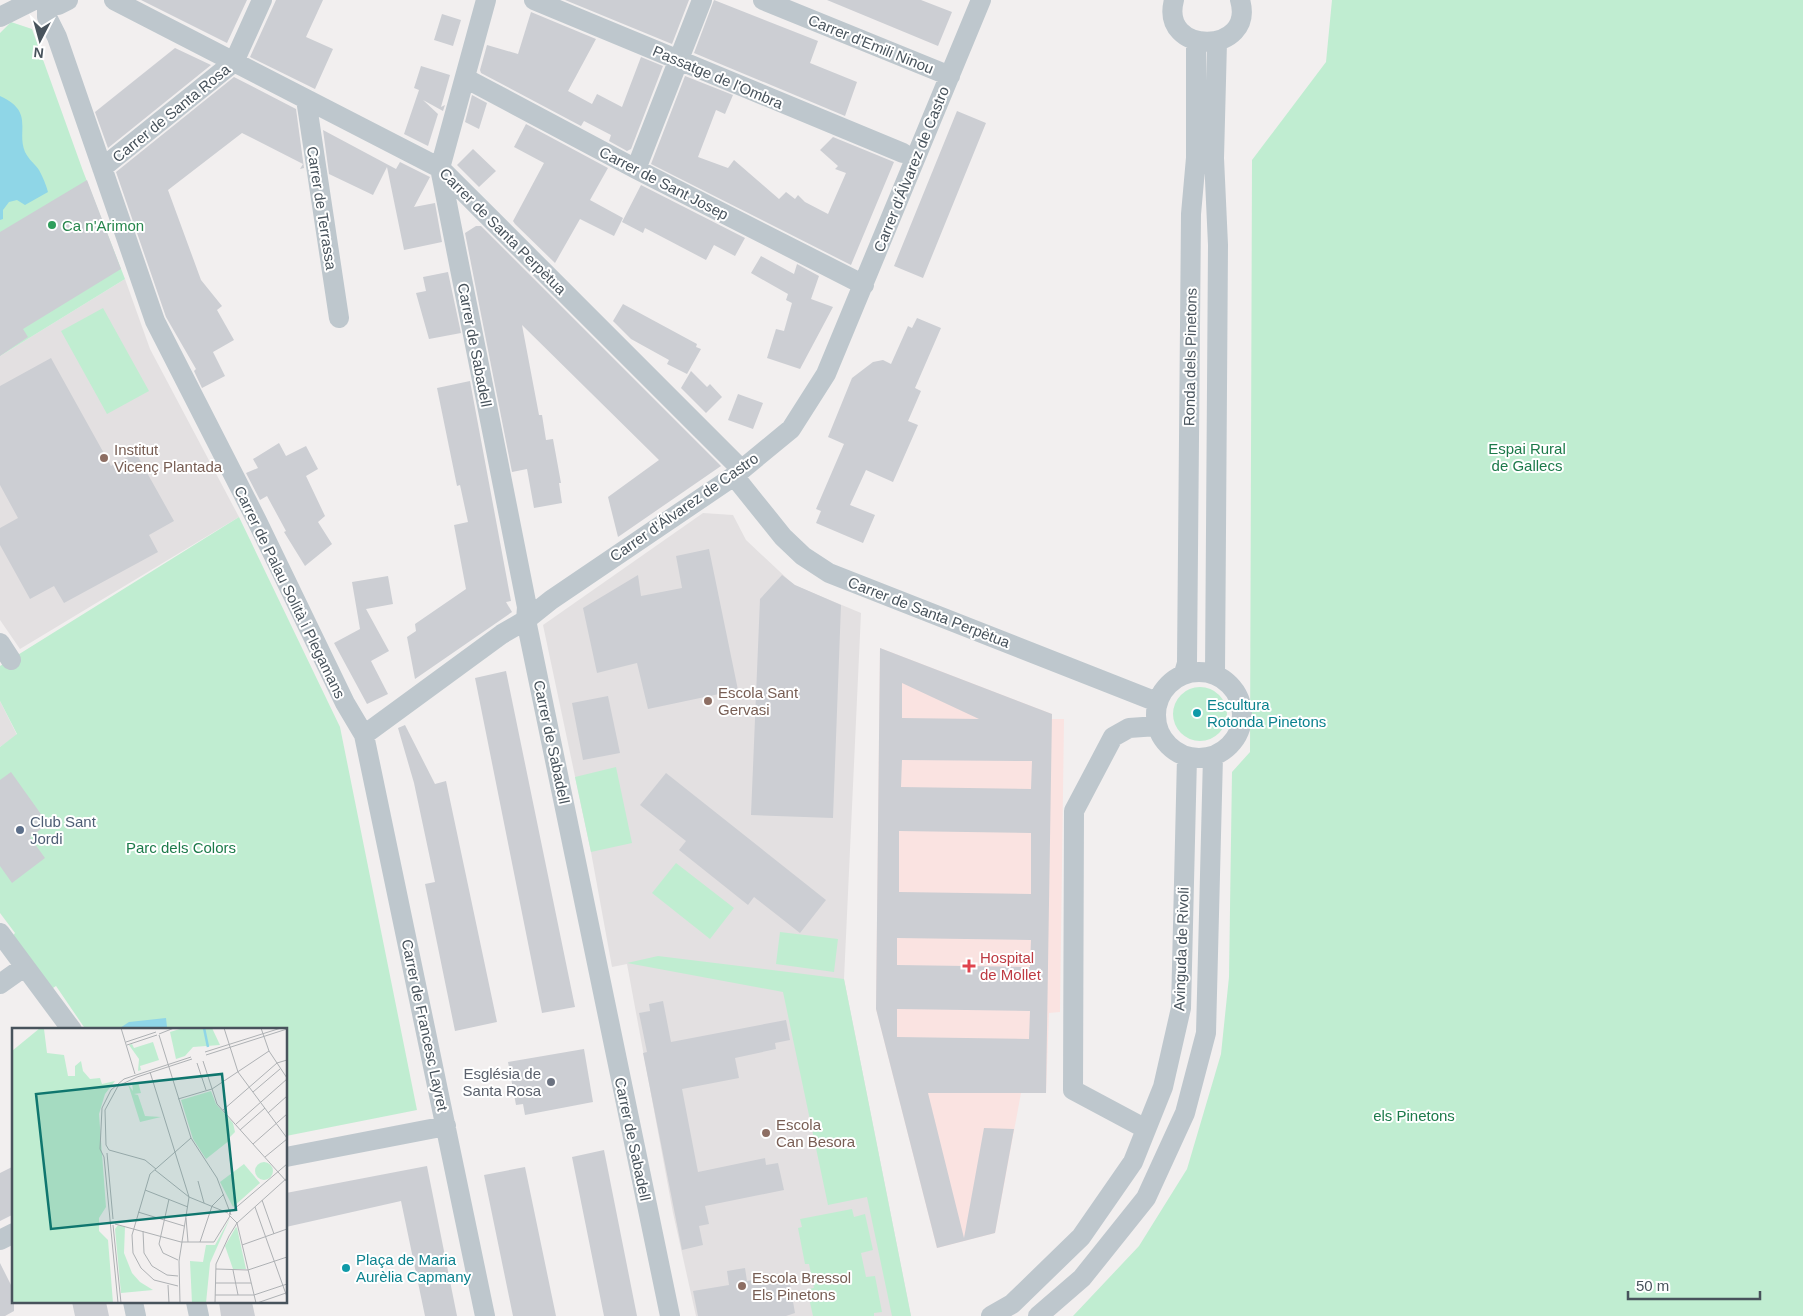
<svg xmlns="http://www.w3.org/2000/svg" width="1803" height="1316" viewBox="0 0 1803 1316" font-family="Arial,sans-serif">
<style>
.education{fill:#e3e0e1}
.medical{fill:#fae3e1}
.green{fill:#c0edd1}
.water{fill:#8fd6e7}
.building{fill:#ccced3;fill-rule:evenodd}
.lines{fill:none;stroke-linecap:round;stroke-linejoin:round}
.minor{stroke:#bec7cd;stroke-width:20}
.leisure-dot{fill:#2e9e5b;stroke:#fff;stroke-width:2}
.education-dot{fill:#8d6e63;stroke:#fff;stroke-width:2}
.culture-dot{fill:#0f9aa8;stroke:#fff;stroke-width:2}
.service-dot{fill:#5c6f8a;stroke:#fff;stroke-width:2}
.health-dot{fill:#e0444e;stroke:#fff;stroke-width:2}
.worship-dot{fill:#6b7280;stroke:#fff;stroke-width:2}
.labels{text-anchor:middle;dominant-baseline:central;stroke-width:4;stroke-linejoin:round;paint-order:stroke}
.street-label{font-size:15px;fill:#48535c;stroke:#fff}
.leisure-label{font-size:15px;fill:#27864d;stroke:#fff;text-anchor:start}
.park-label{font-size:15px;fill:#1c7a4a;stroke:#fff}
.education-label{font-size:15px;fill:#785e54;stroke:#fff;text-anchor:start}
.culture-label{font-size:15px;fill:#0d838f;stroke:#fff;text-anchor:start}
.service-label{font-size:15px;fill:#4e5e75;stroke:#fff;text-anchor:start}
.health-label{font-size:15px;fill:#be3a42;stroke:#fff;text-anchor:start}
.worship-label{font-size:15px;fill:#5b616d;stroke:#fff;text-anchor:end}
.inset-river{fill:none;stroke:#8fd6e7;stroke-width:2.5}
.inset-road{fill:none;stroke:#aeb1b4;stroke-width:1}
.view{fill:#0f766e;fill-opacity:0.15;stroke:#0f766e;stroke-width:2.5}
.inset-edge{fill:none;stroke:#48535c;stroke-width:2.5}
</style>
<rect width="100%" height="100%" fill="#f2efef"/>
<path class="education" d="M125,279l25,70 89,168 -219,132 -20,-29v-264z
M703,513l30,2 13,25 48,45 67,28 -17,366 67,337h-215l-23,-103 -46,-249 -15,3 -21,-115 -48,-227z
M0,701l17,34 -17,12z"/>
<path class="medical" d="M880,648l172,66 -1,5h13l-4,293 -11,1 -3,80h-25l-26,140 -58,15 -61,-239z"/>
<path class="green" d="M1332,0h471v1316h-730l66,-70 48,-77 34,-115 8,-77 3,-205 18,-20 2,-592 74,-98z
M11,22l21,7 51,142 42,108 -125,77v-323z
M103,308l46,83 -42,23 -46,-83z
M239,517l101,210 77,383 -131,26v-106h-200l-30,-44 -6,4 -39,-52 4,-5 -15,-20v-166l17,-13 -17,-33v-35z
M1173 714a27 27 0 1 1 54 0a27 27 0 1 1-54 0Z
M616,767l16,76 -41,9 -16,-75z
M676,863l58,45 -24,31 -58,-46z
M780,932l58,7 -4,33 -58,-8z
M658,956l186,23 67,337h-19l-25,-119 -39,8 -45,-213 -156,-29z
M852,1209l2,8 11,-3 8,36 -12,3 5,24 9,-1 7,36 -8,1v3h-61l-6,-27 7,-1 -5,-24h-4l-7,-36 4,-1 -2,-8z"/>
<path class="water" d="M0,96c35,16 16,34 25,56 4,8 10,12 14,18 4,7 7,15 9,22l-23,13 -8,-5 -8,2 -6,8v9l-3,1z
M166,1018l1,9 -12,3h-38l12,-8z"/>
<path class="building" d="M141,0h106l-20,43z
M276,0h47l-17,37 27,12 -18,40 -65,-32z
M565,0h124l-17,44z
M714,0l104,41 -8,22 47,19 -12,34 -151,-63z
M827,0h94l31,12 -14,34z
M531,12l65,27 -28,52 24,13 5,-10 25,13 19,-50 22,9 -32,83 -4,2 -18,-10 2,-6 -27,-14 -3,5 -100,-53 -1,-3 7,-25 31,9z
M442,14l19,6 -8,26 -19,-6z
M175,48l36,17 -103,83 -13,-36z
M421,66l29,9 -9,32 4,-2 -2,6 -20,-11 15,14 -10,32 -24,-12 15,-44 -5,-2z
M685,76l48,19 -8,19 -9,-4 -18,47 30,11 6,-8 45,39 7,-7 9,7 3,-4 7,7 23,12 18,-41 -11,-4 3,-3 -18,-16 13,-13 61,25 -43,103 -200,-101z
M234,77l62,32 8,59 -4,1 3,-5 -61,-31 -74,57 33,90 21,26 -5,4 17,30 -21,12 12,24 -23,12 -8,-17 2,-2 -30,-52 -50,-145z
M472,95l15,8 -8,26 -14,-7z
M957,111l29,12 -63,155 -29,-12z
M526,124l82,44 -18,32 33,18 -9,18 -34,-17 -25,44 -40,-39 -2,-3 31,-58 -30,-16z
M323,130l73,39 4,-7 30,15 -16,30 21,-4 7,39 -38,8 -17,-83 -14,28 -44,-21z
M473,149l23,22 -17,16 -22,-22z
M87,180l34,89 -98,60 5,8 -28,19v-124z
M641,185l104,53 -10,18 -21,-11 -8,15 -61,-32 -2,5 -21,-11z
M476,226h5l240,240 -103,71 -10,-40 51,-37 -137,-135 17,90h3l4,25 7,-1 8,44h-2l3,20 -28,5 -7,-39 -15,3 -47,-239z
M761,256l33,18 3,-10 22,12 -8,23 22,8 -33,62 -33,-11 9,-29 8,2 8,-28 -6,-3 2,-6 -37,-21z
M448,272l13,61 -32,6 -13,-46 10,-2 -3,-14z
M623,304l74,40 -1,3 5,2 -14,25 -20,-10 2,-4 -38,-21 -18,-18z
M917,318l24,10 -26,60 6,3 -13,30 10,4 -25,57 -27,-12 -16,35 25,10 -12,28 -47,-20 5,-12 -5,-2 28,-65 -16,-7 24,-59 21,-16 10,-2 8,4 17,-38 4,2z
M51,358l60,108 25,-13 38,68 -25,14 9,17 -94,51 -10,-17 -24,13 -30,-54v-17l18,-10 -18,-33v-99z
M691,371l16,16 3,-3 12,13 -16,16 -25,-25z
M470,381l41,220 -5,1 6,10 -97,67 -8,-42 9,-6 -1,-7 51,-35 -12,-64 14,-3 -8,-37 -3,1 -20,-98z
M738,394l25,9 -10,26 -25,-9z
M279,443l7,13 20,-10 12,23 -12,7 19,40 -7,6 14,22 -27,22 -21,-34 2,-1 -19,-35 -7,4 -14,-27 12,-5 -5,-9z
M709,549l29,141 -90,19 -11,-46 -40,10 -14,-65 55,-33 3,21 41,-8 -6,-32z
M782,575l13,10 46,20 -8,213 -82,-3 9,-216z
M388,576l5,28 -27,5 23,42 -18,10 17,33 -21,10 -33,-61 26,-14 -8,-47z
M880,648l172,66 -6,379h-118l36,145 20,-110 30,1 -19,104 -58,15 -61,-239zM902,683l77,36 -77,-1zM902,760l130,1 -1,28 -130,-2zM899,831l132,2v61l-132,-2zM897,938l134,2 -1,27 -133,-2zM897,1009l133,2 -1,28 -132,-2z
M506,671l69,336 -33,6 -67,-335z
M608,696l12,57 -37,7 -11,-57z
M405,725l30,59 11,-3 51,241 -42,9 -30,-147 10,-2 -21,-99 -16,-55z
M11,772l37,52 -18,13 15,21 -33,25 -12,-17v-86z
M666,773l160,127 -26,33 -46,-36 -6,8 -69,-55 7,-9 -46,-36z
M663,1001l8,41 115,-22 4,20 -15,3 1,6 -41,9 4,20 -57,11 16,83 67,-14 1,7 12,-2 6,27 -79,16 4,18 -10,2 4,19 -21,5 -39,-197 4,-1 -8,-39 11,-2 -1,-7z
M584,1049l9,53 -68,13 -2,-11 -7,1 -8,-43z
M604,1150l33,166h-33l-32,-159z
M14,1166v48l-14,7v-48z
M427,1166l30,150h-32l-24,-115 -115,26v-34z
M525,1167l31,149h-43l-29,-141z
M0,1263l14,28v20l-9,5h-5z
M745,1268l2,13 41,-8 7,40 -9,3h-88l-5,-25 36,-6 -2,-14z
M72,1302h34l3,14h-34z
M219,1302h33l3,14h-34z"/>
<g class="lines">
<path class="minor" d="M46,0l12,5 10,-5
M114,0l326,168 301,301
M486,0l-46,168 87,439 -1,13 144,696
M534,0l369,153
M763,0l187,76
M1174,0c-15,56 82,55 66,0
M47,1v16l10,20 98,284 102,200 88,182 19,32 121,581
M0,17l34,-17
M465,78l171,91 228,116
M306,99l33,219
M102,168l132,-106 28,-62
M636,169l66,-169
M734,476l49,61 20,19 26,17 328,129
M0,643l11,17
M1156 715a43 43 0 1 1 86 0a43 43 0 1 1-86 0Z
M1184,673l3,-10 4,-449 5,-56v-117
M1215,674l3,-429 -4,-87 3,-116
M364,735l138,-101 24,-14 25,-20 183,-124 57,-47 35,-55 155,-374
M0,933l72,97
M0,984l24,-17
M1146,1129l-73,-39 1,-279 39,-74 16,-9 28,-2
M286,1157l160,-31
M0,1240l14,-7
M133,1302l3,14
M196,1302l3,14
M991,1316l21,-12 69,-67 52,-75 30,-75 18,-79 6,-251
M1038,1316l44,-38 64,-80 39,-85 21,-80 7,-277"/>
</g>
<circle class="leisure-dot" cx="52" cy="225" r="5"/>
<g class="education-dot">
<circle cx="104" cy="458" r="5"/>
<circle cx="708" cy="701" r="5"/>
<circle cx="766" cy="1133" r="5"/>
<circle cx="742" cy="1286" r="5"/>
</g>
<g class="culture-dot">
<circle cx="1197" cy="713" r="5"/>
<circle cx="346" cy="1268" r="5"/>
</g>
<circle class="service-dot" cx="20" cy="830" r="5"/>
<path class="health-dot" d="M966.5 958.5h5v5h5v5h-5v5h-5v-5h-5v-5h5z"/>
<circle class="worship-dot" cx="551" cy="1082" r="5"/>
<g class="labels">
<g class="street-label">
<text transform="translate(871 44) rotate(22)">Carrer d'Emili Ninou</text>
<text transform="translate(718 77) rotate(23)">Passatge de l'Ombra</text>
<text transform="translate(171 113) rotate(-39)">Carrer de Santa Rosa</text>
<text transform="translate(911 169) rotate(-68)">Carrer d'Álvarez de Castro</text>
<text transform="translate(664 183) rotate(27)">Carrer de Sant Josep</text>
<text transform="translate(322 208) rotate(81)">Carrer de Terrassa</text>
<text transform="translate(503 231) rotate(45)">Carrer de Santa Perpètua</text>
<text transform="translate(475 345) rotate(79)">Carrer de Sabadell</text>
<text transform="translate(1190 357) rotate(-89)">Ronda dels Pinetons</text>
<text transform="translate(684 507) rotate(-35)">Carrer d'Álvarez de Castro</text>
<text transform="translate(290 592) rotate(64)">Carrer de Palau Solità i Plegamans</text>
<text transform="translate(929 612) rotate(21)">Carrer de Santa Perpètua</text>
<text transform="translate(552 742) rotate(78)">Carrer de Sabadell</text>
<text transform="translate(1181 949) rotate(-88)">Avinguda de Rivoli</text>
<text transform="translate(425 1025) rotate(78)">Carrer de Francesc Layret</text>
<text transform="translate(633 1139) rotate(78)">Carrer de Sabadell</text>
</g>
<g class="leisure-label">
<text x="62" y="225">Ca n'Arimon</text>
</g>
<g class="park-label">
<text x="1527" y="448">Espai Rural<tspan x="1527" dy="17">de Gallecs</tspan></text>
<text x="181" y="847">Parc dels Colors</text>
<text x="1414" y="1115">els Pinetons</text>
</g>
<g class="education-label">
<text x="114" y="449">Institut<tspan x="114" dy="17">Vicenç Plantada</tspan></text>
<text x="718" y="692">Escola Sant<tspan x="718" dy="17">Gervasi</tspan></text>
<text x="776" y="1124">Escola<tspan x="776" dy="17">Can Besora</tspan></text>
<text x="752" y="1277">Escola Bressol<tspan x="752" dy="17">Els Pinetons</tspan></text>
</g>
<g class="culture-label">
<text x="1207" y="704">Escultura<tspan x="1207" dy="17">Rotonda Pinetons</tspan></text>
<text x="356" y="1259">Plaça de Maria<tspan x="356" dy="17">Aurèlia Capmany</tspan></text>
</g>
<g class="service-label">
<text x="30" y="821">Club Sant<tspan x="30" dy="17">Jordi</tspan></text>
</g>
<g class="health-label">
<text x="980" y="957">Hospital<tspan x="980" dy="17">de Mollet</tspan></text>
</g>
<g class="worship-label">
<text x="541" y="1073">Església de<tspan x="541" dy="17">Santa Rosa</tspan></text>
</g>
</g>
<g transform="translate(12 1028)">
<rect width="275" height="275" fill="#f2efef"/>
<path d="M28,0l4,1 3,24 17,2 4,21h7v-10l6,-5 2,10 7,8 10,-1 2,6 13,-3 -10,13 -6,20 7,93 -7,11v13l9,9 5,63h-101v-252zM171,0h29l8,17 -27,2 -8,9 -9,3 -6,-27zM141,14l6,18 -19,6 1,4 -3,1 1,-12 -10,-14 3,-1 2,4zM126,54l3,11 -7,1 4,1 7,21 16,1 -21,5 -12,-38 5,7 -1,-8zM199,63l5,13 17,19 2,9 -5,5 -3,-3 3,6 -24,19 -13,-20 -12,-39zM243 143a9 9 0 1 1 18 0a9 9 0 1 1-18 0ZM232,136l16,19 -27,24 -13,-25zM218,190l-20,45 -4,40h-14l-2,-42 13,1 3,-17h9zM106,197l7,2 -1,26 8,20 8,9 13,8 -32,3 -6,-64zM224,199l1,1 9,41h-13l-8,-23z" fill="#c0edd1"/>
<path class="inset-river" d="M192,0l4,19"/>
<path class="inset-road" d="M109,0l14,46M212,0l14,44 49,66M249,0l8,23 18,27M147,6l15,-6M147,7l32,103 26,40 14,37M114,14l30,-10M115,17l30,-10M193,24l76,-24M194,27l81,-26M191,33l14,43 70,78M185,35l9,27M138,44l39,125 -10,64 1,42M241,64l27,-23M166,71l34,-10 57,-38M211,82l54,-47 10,-3M256,85l19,-17M224,96l51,-45M228,102l25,-22M241,116l34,-30M97,122l-3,-5 -1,-35 13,-24 19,-9 55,-18M97,122l36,10 11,9M95,125l6,66M253,129l22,-18M143,142l34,27 39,16M186,153l6,22M133,162l43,17M157,171l-10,45 4,9 15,7M250,172l12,34M243,179l32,90M219,182l-2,5 8,8 19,80M220,183l55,-47M126,184l46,14M174,190l2,24M103,196l66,18h33l16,-26M101,197l8,78M131,203l1,22 8,13 15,9 11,1M188,214l12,-36 12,-12M230,217l45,-16M204,241l32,1 39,-13M221,242l5,25M204,255h35M156,257l1,18M166,258l-24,-6 -13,-12 -8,-15 -1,-18 18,-61 41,-36M203,267h39l33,-11M106,275l-14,-146 -4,-8 2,-41 9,-18 13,-11 67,-22M203,275l1,-39 13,-28 8,-13 50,-45M245,275l29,-10"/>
<path class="view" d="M210,46l14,136 -185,19 -15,-135z"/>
<rect width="275" height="275" class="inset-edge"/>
</g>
<g transform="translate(40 40) rotate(186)" stroke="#ffffff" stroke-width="4" paint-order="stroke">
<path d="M0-4L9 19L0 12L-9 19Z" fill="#48535c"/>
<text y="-8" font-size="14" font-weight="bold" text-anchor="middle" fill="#48535c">N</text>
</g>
<path d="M1628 1291v8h132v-8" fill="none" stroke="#48535c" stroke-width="2.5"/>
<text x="1636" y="1291" font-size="15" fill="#48535c" stroke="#ffffff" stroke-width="4" paint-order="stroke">50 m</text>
</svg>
